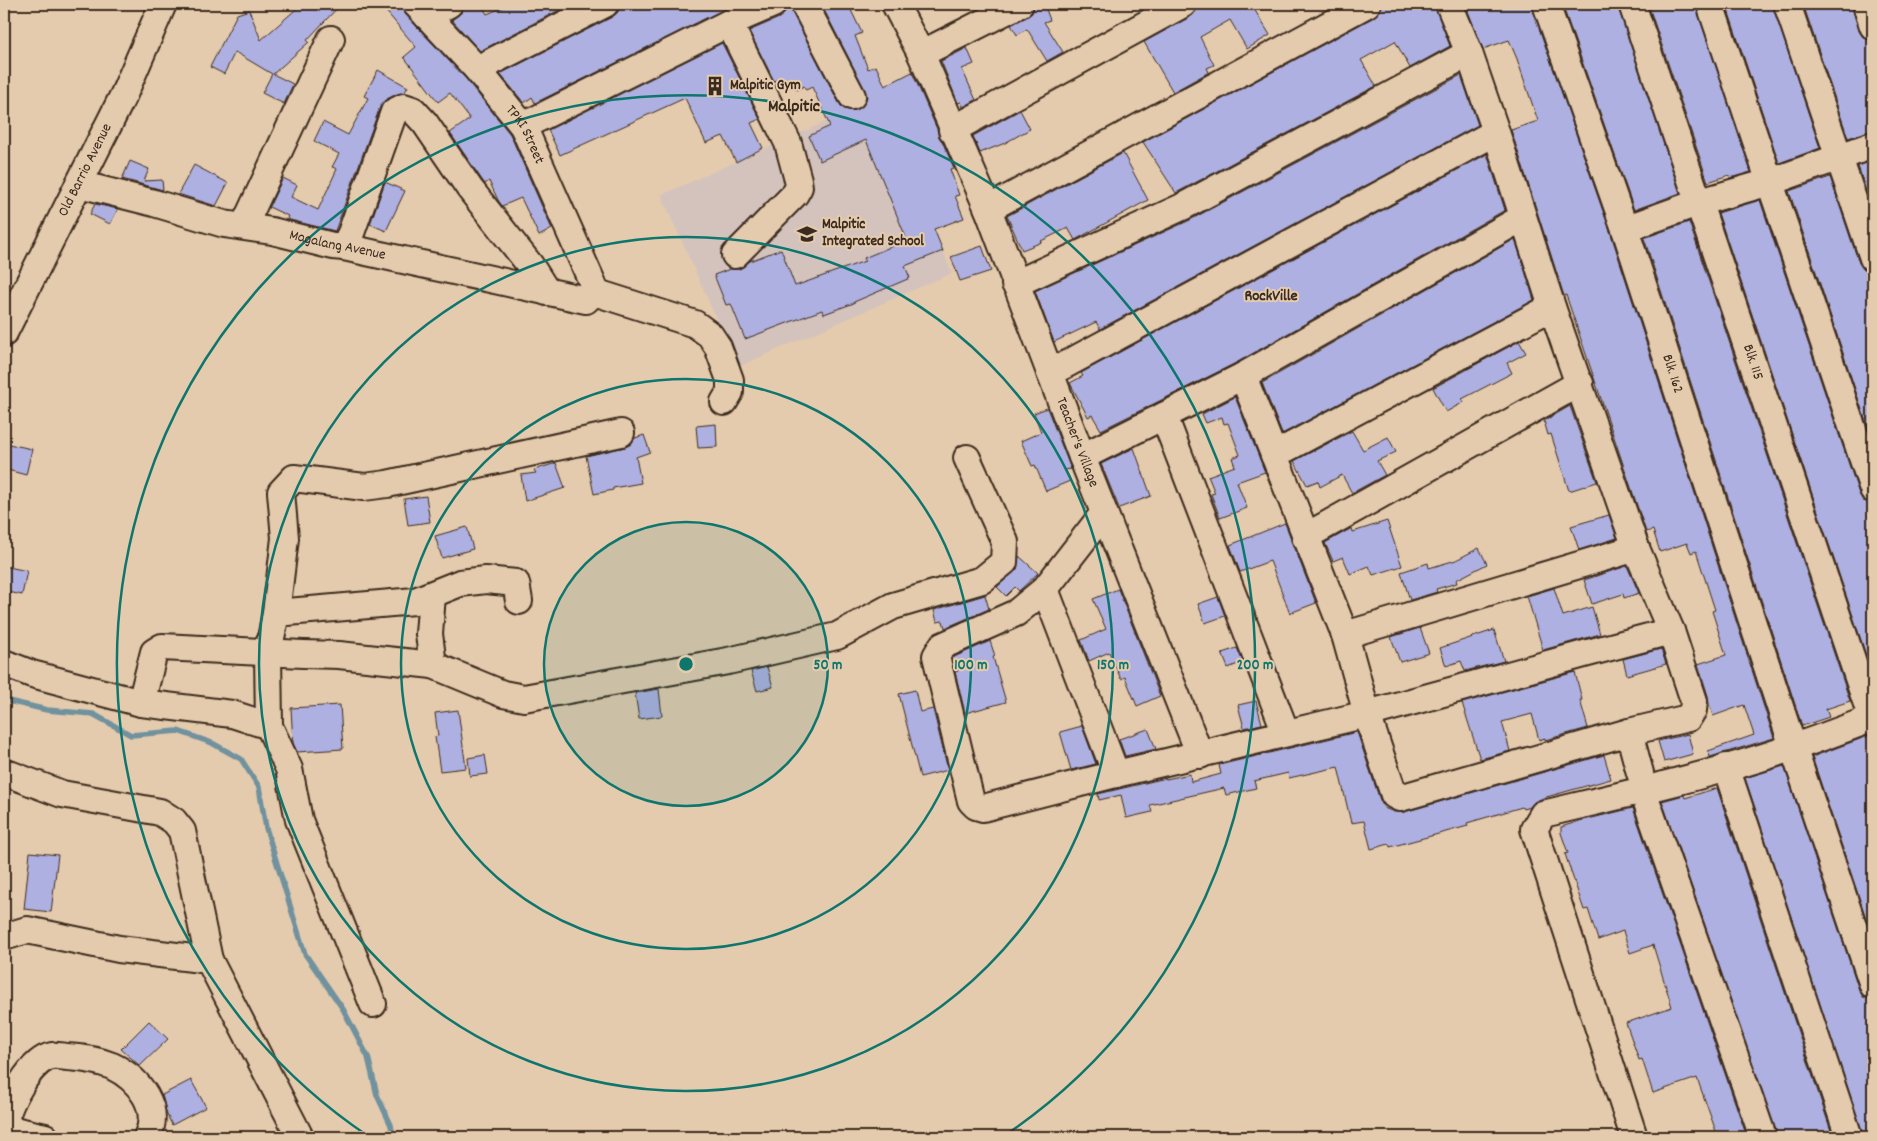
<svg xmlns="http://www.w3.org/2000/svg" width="1877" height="1141" viewBox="0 0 1877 1141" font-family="Dekko,sans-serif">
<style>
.built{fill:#d4c3bd}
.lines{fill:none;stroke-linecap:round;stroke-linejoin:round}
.stream{stroke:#6f919e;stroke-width:5.5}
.building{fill:#aeb0e1;stroke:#3b2a1e}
.minor-casing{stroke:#3b2a1e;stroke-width:30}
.minor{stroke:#e5cbad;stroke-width:26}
.ring{fill:none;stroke:#0f766e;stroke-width:2.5}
.labels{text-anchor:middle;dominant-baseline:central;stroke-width:4;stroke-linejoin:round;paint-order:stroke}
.poi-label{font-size:15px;font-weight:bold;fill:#3b2a1e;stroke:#e5cbad;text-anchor:start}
.street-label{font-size:15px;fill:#3b2a1e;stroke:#e5cbad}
.neighbourhood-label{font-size:16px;font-weight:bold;fill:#3b2a1e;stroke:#e5cbad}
.quarter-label{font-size:18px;font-weight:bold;fill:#3b2a1e;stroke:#e5cbad}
.centre{fill:#0f766e;stroke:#e5cbad;stroke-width:2.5}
.ring-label{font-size:15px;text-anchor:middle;font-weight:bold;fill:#0f766e;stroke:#e5cbad;stroke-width:4;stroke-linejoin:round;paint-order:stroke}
</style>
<rect width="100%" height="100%" fill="#e5cbad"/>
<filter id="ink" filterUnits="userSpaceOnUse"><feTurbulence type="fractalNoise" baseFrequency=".02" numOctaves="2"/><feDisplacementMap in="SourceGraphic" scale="10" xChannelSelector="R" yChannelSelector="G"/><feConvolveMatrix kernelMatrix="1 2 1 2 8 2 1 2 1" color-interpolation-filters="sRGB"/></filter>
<g filter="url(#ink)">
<path class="built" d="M881,97l71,176 -214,94 -77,-172z"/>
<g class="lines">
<path class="stream" d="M4,700l43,10 46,4 38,21 47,-4 34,12 29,16 18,28 7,41 39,126 38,55 25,48 9,38 14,30 2,12"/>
</g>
<path class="building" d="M302,4h39l-34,36 2,2 -36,32 20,10 -9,20 -22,-11 10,-19 -37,-22 -11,22 -14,-7 27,-53 12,-4 12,30z
M380,4h21l4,10 61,65 44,55 42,95 -13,7 -18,-38 -19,8 -4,-6 -9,-19 -4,3 -3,-4 -32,-47 20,-14 -20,-26 -12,9 -34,-45 12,-10z
M464,4h17l6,10 24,-10h53l1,3 -85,44 -28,-31 10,-8z
M620,4h105l2,4 -192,95 -3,-6 -8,6 -24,-29 112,-57 6,-5z
M788,4l51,99 5,6 8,2 6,-2 6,-5 3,-7 -2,-7 -44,-86h27l14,29 -7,3 13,33 8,-3 9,20 27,-14 25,57 2,8 3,4 12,27 -4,1 9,26 -4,1 9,22 -30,11 9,22 -38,15 5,12 -56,24v1l-30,11 -2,-4 -77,29 -14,-35 -5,1 -12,-30 16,-6h9l11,-8 31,-12 14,37 70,-25 -1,-3 43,-18 -41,-100 -46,21 -11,-25 21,-10 -18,-39 -6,3 -2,-4 -7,4 -7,-9 -4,3 -5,-6 -7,3 -25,-50 30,-13 6,-5z
M1035,4h9l6,16 -6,2 19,30 -16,9 -20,-32 -10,6 -6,-10 21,-12z
M1198,4h53l19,31 -23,14 -17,-29 -30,17 14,28 -7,3 2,4 -36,20 -29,-50 46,-25 6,-6z
M1382,4h52l16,42 -40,22 -15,-27 -34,19 15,26 -200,107 -33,-51 231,-125 6,-6z
M1465,4h66l80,230 163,504 -64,19 -2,-6 46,-16 -10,-30 -31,11 -4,-12 -1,-8 -10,-32 28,-9 -14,-44 3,-1 -19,-59 -5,2 -4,-10 -27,9 -7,-22 -7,2 -80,-237 -2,1 -53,-166 27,-9 -21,-62 -8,-19 -26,9z
M1562,4h55l63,189 -46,17z
M1648,4h47l56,168 -21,6 -1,-3 -21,7z
M1726,4h46l48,144 -41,15z
M1803,4h48l8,27 4,6 7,4 3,8v81l-25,8z
M722,43l38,76 -9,4 12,25 -27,14 -13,-26 -17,7 -21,-45 -125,57 -12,-25z
M967,48l7,16 -12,5 14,31 -13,7 -2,-5 -3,1 -17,-42z
M378,70l30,17 -4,6 -7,1 -10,5 -7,8 -45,124 -45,-11 -3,-2 1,-2 -19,-9 14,-29 14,7 -6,12 27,13 19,-41 -5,-2 7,-13 -25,-13 9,-19 25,13 20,-37 -4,-2z
M1461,75l17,50 -378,204 -4,-7 -42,20 -19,-51 153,-70z
M1020,110l10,19 -25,14 -25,10 -7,-17z
M1123,153l25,47 -73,40 -7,-12 -27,13 1,1 -20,8 -15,-34z
M1487,154l18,56 -269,153 -135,67 -9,-15 -4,2 -18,-34 13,-7 -2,-3z
M130,161l19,8 -5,12 18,-1 1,10 -41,-11z
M1873,161v51l-15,-46z
M194,165l34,18 -12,23 -38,-12z
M1830,177l29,86 5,7 9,3v97l-4,1 4,13v59l-84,-252z
M385,182l20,9 -19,40 -16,-7z
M1760,200l99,294 4,7 10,3v172l-155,-463z
M95,204l23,5 -8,15 -20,-10z
M1689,222l161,479 -24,8 3,8 -27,9 -158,-488z
M1515,239l19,61 -252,134 -20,-51z
M982,246l9,25 -31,10 -9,-24z
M1519,341l7,12 -19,10 5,10 -50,26 2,3 -18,10 -13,-24z
M1235,397l30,75 -28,10 10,26 -27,10 -9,-24 4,-1 -7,-17 27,-10 -3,-8 8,-3 -12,-32 -4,1 -2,-7 -16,6 -4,-9z
M1570,406l27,76 -28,9 -18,-57 -3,1 -4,-14z
M1047,408l24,61 -6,1 5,11 -24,10 -11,-26 -3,1 -11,-25 20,-9 -7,-19z
M716,424l1,23 -19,1 -2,-22z
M1352,431l11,19 25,-13 8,15 -19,9 8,14 -33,18 -10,-18 -22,12 -2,-6 -11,4 -13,-24z
M644,435l6,17 -14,5 5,26 -28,5v2l-19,4 -8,-38 39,-9 6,-3 4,-6z
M4,443l28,6 -6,26 -22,-6z
M1134,448l17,48 -32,12 -18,-44z
M556,463l9,25 -40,13 -4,-26 15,-2 -2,-3z
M426,496l4,26 -22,3 -4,-26z
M1609,515l8,23 -38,12 -8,-24z
M1387,521l15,45 -29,9 -4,-9 -19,8 -7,-17 -10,4 -8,-18 27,-15 1,4z
M1285,523l31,80 -26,10 -20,-52 -30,11 -10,-27z
M467,527l6,22 -31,9 -7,-22z
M1479,548l8,16 -31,16 1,3 -21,6 1,3 -27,8 -9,-28 27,-9 1,5 27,-8z
M1019,556l19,17 -19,18 -4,-4 -9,9 -9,-9 20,-18z
M4,566l23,5 -5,24 -18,-4z
M1627,566l12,27 -15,5 -1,-4 -31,10 -8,-24z
M1554,588l9,28 29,-9 8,27 -57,16 -16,-54z
M1118,589l42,107 -23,10 -12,-29 -4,2 -12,-27 -20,9 -8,-21 25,-11 -13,-30z
M985,595l4,14 -44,19 -2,-7 -6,1 -3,-12z
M1218,597l7,19 -20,7 -7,-19z
M1420,628l9,25 -29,9 -9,-25z
M1494,630l10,31 -39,10 -4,-10 -15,5 -6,-18z
M990,641l5,15 -2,1 13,45 -41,11 -10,-41 3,-1 -4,-14z
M1237,648l6,14 -15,6 -6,-15z
M1661,649l5,15 -39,11 -4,-16z
M767,667l6,20 -16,4 -6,-20z
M1575,672l7,28h-2l8,28 -43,12v-2l-6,2 -7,-26 -30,8 8,29 -30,8 -18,-56z
M659,689l3,27 -23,3 -4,-26z
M915,690l5,22 13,-3 15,61 -28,7 -21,-83z
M1256,701l6,23 -18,4 -6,-23z
M340,705l3,44 -46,3 -4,-9 -2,-35z
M458,710l8,58 -26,3 -5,-34 3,-1 -3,-23z
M1082,726l14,38 -25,6 -11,-38z
M1148,729l8,20 -31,7 -6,-17z
M1357,732l23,68 4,8 10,4h10l200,-57 7,24 -68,19 -9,4 -4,5 -7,2 -1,-2 -55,16 1,3 -78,21 -1,-3 -18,5 -7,-28 -13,2 -13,-56 -49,11 -1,-5 -34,8 2,7 -30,7 -2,-7 -74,17 2,7 -26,6 -5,-23 -22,5 -1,-6 68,-16v1l24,-5 1,8 30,-8 -2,-9z
M1688,734l5,20 -29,8 -6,-21z
M1868,736l5,1v202l-61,-182z
M485,755l3,19 -18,2 -2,-18z
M1784,766l75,224 4,7 10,3v131l-10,3 -118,-356z
M1717,788l116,349h-55l-116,-336 22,-6 1,3z
M1633,808l114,329h-29l-21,-59 -44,15 -11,-34 -3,1 -13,-37 46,-16 -19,-62 -23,8 -7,-22 -25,9 -10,-31 -4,1 -19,-56 3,-1 -7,-20v-6l19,-6z
M30,852l28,3 -7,57 -27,-3z
M149,1021l19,18 -28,27 -19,-17z
M191,1080l15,27 -34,18 -5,-10 -5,-20z"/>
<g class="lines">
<defs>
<g id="minor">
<path id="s1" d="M416,4l61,65 46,57 70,158 1,8"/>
<path d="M804,4l48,92"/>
<path id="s2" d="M895,4l26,50 67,155 94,248 118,298"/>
<path id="s3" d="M1546,4l79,225 168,518 80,238"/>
<path id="s4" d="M1632,4l241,718"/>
<path d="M1710,4l163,485"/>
<path d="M1787,4l86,254"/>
<path d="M1866,4l7,22"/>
<path d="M427,16l22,-12"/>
<path d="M729,23l59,120 10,37 1,7 -4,7 -60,61"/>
<path d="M921,54l99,-50"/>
<path d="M477,69l128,-65"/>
<path d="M523,126l206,-103 44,-19"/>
<path d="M952,130l231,-126"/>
<path id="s5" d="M79,184l75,19 70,21 48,7 61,15 11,1 242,53 8,-8"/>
<path d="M988,209l379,-205"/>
<path d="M244,226l87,-187"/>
<path d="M1625,229l75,-27 70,-20 103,-37"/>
<path d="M344,247l7,-14 43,-121 10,-5 9,3 12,13 45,66 60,76 17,27"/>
<path d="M1015,284l167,-77 287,-154"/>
<path d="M594,292l101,32 15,11 8,12 12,33v12l-6,10"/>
<path id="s6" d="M4,333l120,-239 39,-90"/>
<path d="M1050,373l446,-241"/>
<path d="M1243,376l102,259 22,79 27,81 6,3 229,-66 59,-14 5,-8 1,-9 -23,-70 -35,-83 -84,-241 -56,-175 -27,-79 -20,-49"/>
<path d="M1164,416l122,317"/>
<path d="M1274,455l278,-148"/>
<path d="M1082,457l161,-81 279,-158"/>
<path d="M1104,513l-59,76 -29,24 -74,33 -6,10 35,145 5,5 7,2 133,-34 251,-60 221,-61 83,-22"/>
<path d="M1305,537l275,-154"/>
<path d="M1045,589l71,185"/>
<path d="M276,613l9,-75 -4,-46 13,-14 70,9 23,-3 234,-51"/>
<path d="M1345,635l291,-87"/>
<path d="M4,663l28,11 109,29 13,-51 8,-5 141,7 36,1 94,10 -4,-31 3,-39"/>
<path d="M433,665l70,29 21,4 204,-37 109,-25 56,-30 89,-26 22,-18 1,-20 -38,-84"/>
<path d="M141,703l91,11 37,12 20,43 10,51 74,184"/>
<path d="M269,726l-1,-73 8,-40 139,-12 45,-18 26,-3 30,3 3,18"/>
<path d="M1629,732l11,41"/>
<path d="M1726,767l123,370"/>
<path d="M4,772l58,22 98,18 14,9 8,10 27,129"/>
<path d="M1643,791l120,346"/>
<path d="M4,937l23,-7 92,19 90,11 91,177"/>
<path d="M45,1137l-36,-8 -5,-6c5,-20 26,-63 48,-67 5,-1 11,1 15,1 16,1 31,3 45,9 27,13 50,42 35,71"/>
<path d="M1634,1137l-100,-308 9,-15c84,-20 169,-39 251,-67 27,-9 53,-19 79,-29"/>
</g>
</defs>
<use href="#minor" class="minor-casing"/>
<use href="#minor" class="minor"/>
</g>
</g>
<circle cx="686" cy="664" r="142" fill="#0f766e" fill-opacity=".12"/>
<g class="ring">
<circle cx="686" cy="664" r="142"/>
<circle cx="686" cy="664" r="285"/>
<circle cx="686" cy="664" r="427"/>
<path d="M368 1136A569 569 0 1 1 1004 1136"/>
</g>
<defs>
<symbol id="building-bare" viewBox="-9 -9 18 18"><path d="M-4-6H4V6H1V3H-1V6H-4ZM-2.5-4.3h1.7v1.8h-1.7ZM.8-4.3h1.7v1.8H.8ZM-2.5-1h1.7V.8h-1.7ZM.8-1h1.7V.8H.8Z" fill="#3b2a1e" stroke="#e5cbad" stroke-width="2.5" paint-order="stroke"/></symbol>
<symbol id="school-bare" viewBox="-9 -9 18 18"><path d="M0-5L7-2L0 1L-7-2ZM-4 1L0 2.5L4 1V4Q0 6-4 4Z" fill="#3b2a1e" stroke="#e5cbad" stroke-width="2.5" paint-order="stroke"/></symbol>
</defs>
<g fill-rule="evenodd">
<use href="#building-bare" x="701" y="72" width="28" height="28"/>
<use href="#school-bare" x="793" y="220" width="28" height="28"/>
</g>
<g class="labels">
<g class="poi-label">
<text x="730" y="86">Malpitic Gym</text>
<text x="822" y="225">Malpitic<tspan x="822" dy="17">Integrated School</tspan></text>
</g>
<g class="street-label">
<text stroke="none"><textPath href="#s1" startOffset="171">TPKI Street</textPath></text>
<text stroke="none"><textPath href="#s6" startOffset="182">Old Barrio Avenue</textPath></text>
<text stroke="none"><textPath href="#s5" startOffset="266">Magalang Avenue</textPath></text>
<text stroke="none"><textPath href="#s4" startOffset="378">Blk. 115</textPath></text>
<text stroke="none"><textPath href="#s3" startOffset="391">Blk. 162</textPath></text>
<text stroke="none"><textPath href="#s2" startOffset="475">Teacher's Village</textPath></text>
</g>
<g class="neighbourhood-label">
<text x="1271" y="296">RockVille</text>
</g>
<g class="quarter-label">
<text x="794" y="107">Malpitic</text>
</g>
</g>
<circle cx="686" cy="664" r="8" class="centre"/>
<g class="ring-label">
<text x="828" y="669">50 m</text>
<text x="971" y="669">100 m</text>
<text x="1113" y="669">150 m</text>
<text x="1255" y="669">200 m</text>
</g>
<rect width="1877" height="1141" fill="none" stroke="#e5cbad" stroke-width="20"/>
<rect x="10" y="10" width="1857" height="1121" fill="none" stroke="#3b2a1e" stroke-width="2" filter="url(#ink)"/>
</svg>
